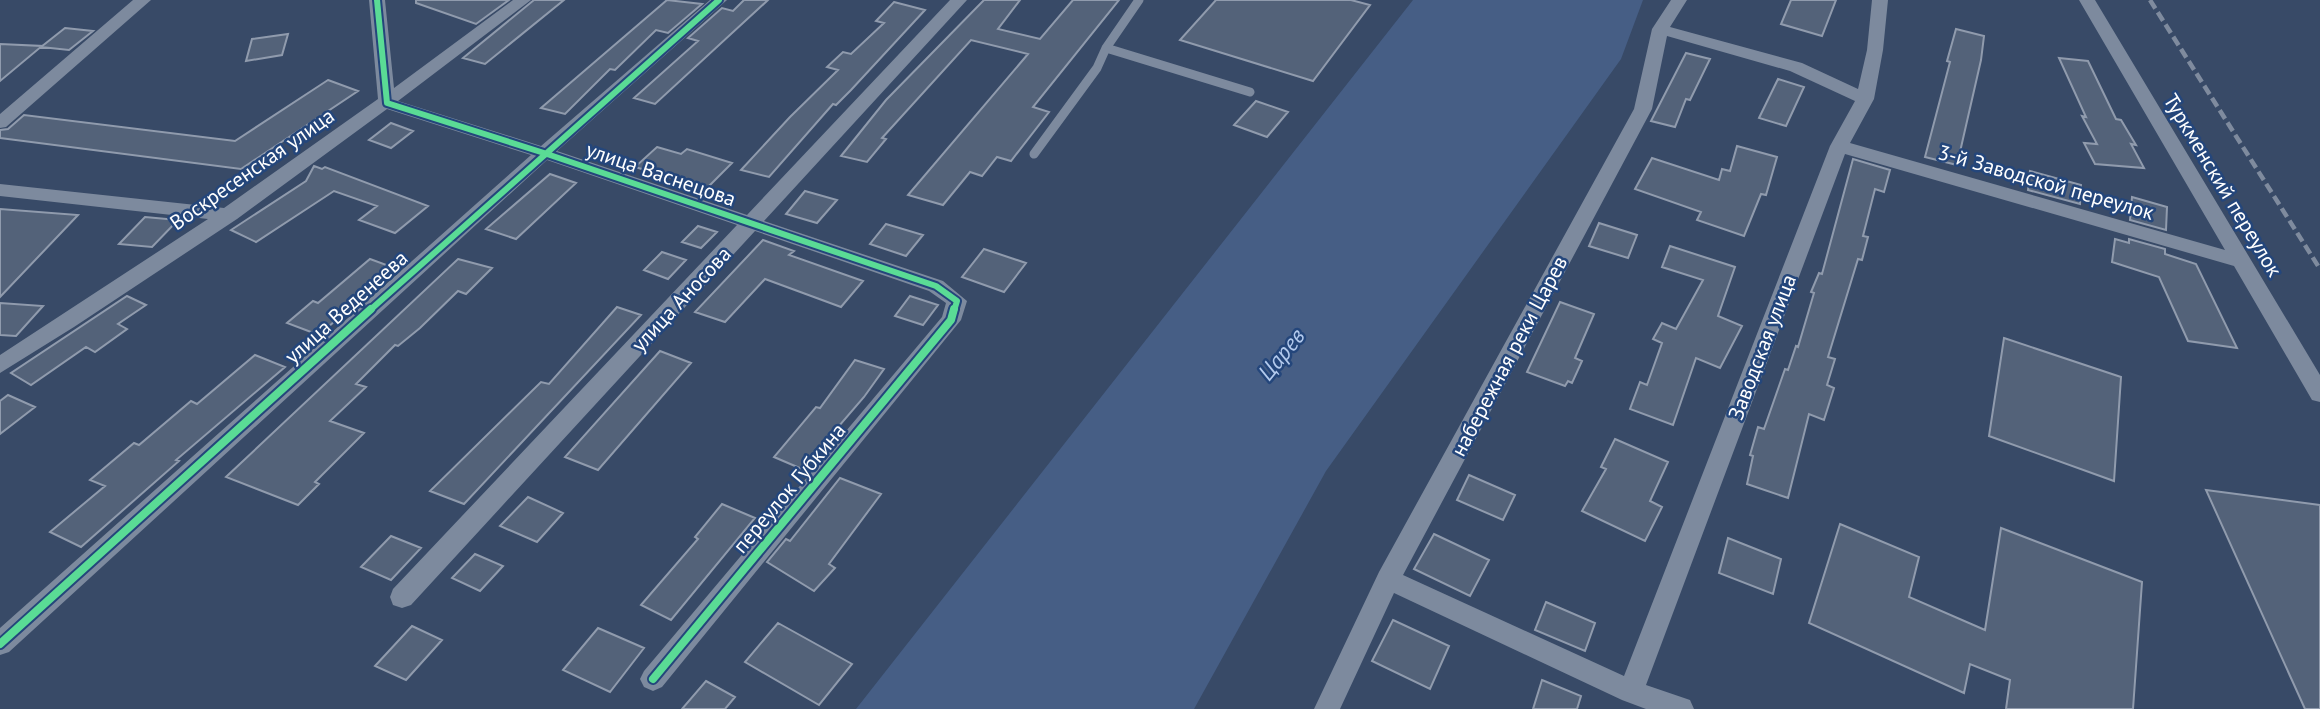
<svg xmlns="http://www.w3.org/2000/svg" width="2320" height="709" viewBox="0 0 2320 709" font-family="'PT Sans',sans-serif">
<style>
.water{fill:#465e85}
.building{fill:#536279;stroke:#909bad;stroke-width:2}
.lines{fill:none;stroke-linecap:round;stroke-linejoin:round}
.service{stroke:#7d8a9e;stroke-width:9}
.minor{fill:#7d8a9e;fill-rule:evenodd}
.rail{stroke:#7f8b9e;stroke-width:4.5;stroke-dasharray:10 4.5;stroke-linecap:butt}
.cycleway-far1-casing{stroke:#24467b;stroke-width:10}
.cycleway-casing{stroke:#24467b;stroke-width:12}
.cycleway-far1{stroke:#5adb95;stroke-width:6}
.cycleway{stroke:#5adb95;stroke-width:8}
.labels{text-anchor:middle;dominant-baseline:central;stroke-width:5;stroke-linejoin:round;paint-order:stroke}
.street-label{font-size:21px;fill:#fff;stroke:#24467b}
.water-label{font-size:23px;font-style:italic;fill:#b3caed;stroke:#24467b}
</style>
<rect width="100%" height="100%" fill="#384a67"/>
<path class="water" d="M1413,0h230l-22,59 -295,412 -132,238h-338z"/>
<path class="building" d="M416,0h93l-33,24 -60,-21z
M534,0h30l-79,64 -22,-6z
M667,0l35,4 -34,29 -12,-3 -41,40 -5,-1 -45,45 -24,-6z
M744,0h24l-113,104 -21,-6 64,-57 -10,-3 34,-30 11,3z
M984,0h36l-22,29 42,10 33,-39h46l-86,107 16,5 -38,49 -14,-4 -15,19 -12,-4 -27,33 -35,-10 120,-141 -57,-14 -89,98 4,1 -19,23 -26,-6 45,-56z
M1216,0h135l19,5 -57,76 -133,-41z
M1791,0h45l-14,36 -41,-12z
M894,2l31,8 -74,80 -15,15 -3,-1 -64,73 -28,-7 49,-53 48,-47 -11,-3 16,-15 8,2 33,-31 -8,-2z
M65,28l28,3 -24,19 -28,-3z
M1956,29l28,7 -3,24 -24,105 -32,-8 25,-95 -3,-1z
M288,34l-6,21 -36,6 6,-22z
M0,44l42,2 -42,35z
M1686,53l24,6 -20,41 -4,-1 -11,28 -24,-6z
M2059,58l29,3 28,58 5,1 15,25 -5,-1 13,24 -49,-4 -11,-21 13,1 -15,-28 4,1z
M1778,79l26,8 -18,39 -27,-8z
M328,80l30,11 -117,78 -241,-31v-8l8,-1 16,-14 211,26z
M1256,101l32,11 -21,25 -33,-12z
M391,123l22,8 -22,17 -22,-8z
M1737,146l40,11 -11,38 -5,-1 -17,42 -47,-16 4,-8 -66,-23 17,-31 67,22 3,-11 8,2z
M657,147l24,7 6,-5 45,14 -25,25 -72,-21z
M1853,159l37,11 -6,22 -9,-3 -12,47 5,1 -6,23 -4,-1 -30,98 7,2 -8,26 7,3 -10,32 -15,-6 -21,84 -41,-14 6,-28 -3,-1 8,-28 6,2 21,-60 3,1 8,-24 2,1 16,-54 -3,-1 8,-19 3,1z
M314,166l8,3 3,-2 103,39 -33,27 -36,-13 18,-14 -43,-15 -78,51 -25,-12 75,-49z
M2030,171l51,14 -1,19 -52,-14z
M550,174l26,9 -60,56 -30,-10z
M805,191l32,9 -20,23 -31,-9z
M2132,197l35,10 -1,23 -36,-10z
M0,209l78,6 -78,82z
M145,217l33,3 -26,27 -33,-3z
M1599,223l38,12 -9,23 -39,-12z
M886,224l37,11 -17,21 -36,-12z
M698,226l19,6 -16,16 -19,-6z
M2115,239l14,4v-4l36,10v5l31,10 41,84 -49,-7 -29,-64 -47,-15z
M763,240l31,11 -5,4 74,26 -22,26 -76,-28 -40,43 -30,-10z
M1670,246l65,21 -17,49 24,10 -22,42 -24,-10 -23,67 -43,-16 10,-27 7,3 15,-42 -9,-4 9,-16 14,6 27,-49 -41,-13z
M984,249l42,14 -22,29 -42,-15z
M662,252l24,8 -18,19 -24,-9z
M370,259l22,8 -52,44 4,2 -25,22 -32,-12 26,-22 5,2z
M458,259l34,9 -26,26 -8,-3 -38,37 -22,18 -3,-1 -39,39 10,3 -36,34 34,12 -49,49 4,2 -21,21 -72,-28z
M127,296l19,9 -28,19 9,5 -32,23 -9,-5 -55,38 -20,-12z
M910,296l28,9 -15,20 -28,-9z
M1560,302l34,12 -19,44 7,3 -10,22 -4,-2 -3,5 -38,-14z
M0,303l43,3 -27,30 -16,-1z
M617,307l24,8 -177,189 -34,-13 111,-109 8,2z
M2004,338l117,39 -7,104 -125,-45z
M660,351l31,12 -93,107 -33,-13z
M255,355l30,12 -109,93 3,1 -98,86 -31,-15 55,-46 -15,-6 44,-37 5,2 52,-44 6,3z
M855,360l29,9 -20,28 -62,72 -28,-12 42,-50 4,1z
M8,395l27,12 -35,27v-33z
M1615,439l53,23 -18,39 12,6 -17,34 -63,-30 24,-42 -5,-2z
M1469,475l46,20 -12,25 -46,-20z
M840,478l41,16 -52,70 6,4 -21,23 -47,-29 19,-23 4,2z
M2206,490l114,15v204h-15z
M528,497l35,16 -26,29 -37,-16z
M722,504l33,14 -84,102 -30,-15 57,-66 -3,-2z
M1840,524l79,33 -10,40 76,33 16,-102 141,54 -9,127h-127l4,-29 -40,-16 -6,29 -155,-70z
M1434,534l55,26 -19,36 -56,-27z
M391,536l30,12 -30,32 -30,-13z
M1728,538l53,21 -8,35 -54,-21z
M475,554l28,12 -23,25 -28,-13z
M1546,602l49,21 -10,28 -50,-21z
M1393,620l56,26 -19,43 -58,-28z
M778,623l74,41 -33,41 -74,-43z
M412,626l30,14 -36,40 -31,-14z
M598,628l46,20 -34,44 -47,-22z
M1542,680l39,16 -4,13h-44z
M706,681l29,16 -10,12h-43z"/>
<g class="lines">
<path class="service" d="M1106,48l144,44
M1034,154l63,-86 9,-20 33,-48"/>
<path class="minor" d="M133,0h18l-145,127 -6,1v-14z
M369,0h16l9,88 119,-88h18l-133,101 143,45 169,-146h17l-170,151 190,64 203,-215h17l-203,221 179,60 24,20 -6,19 -299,367 -9,4 -9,-4 -4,-8 4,-8 298,-354 4,-14 -17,-12 -174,-60 -344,374 -9,3 -9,-3 -3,-8 3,-8 344,-364 -190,-65 -538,492 -9,3v-27l531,-473 -144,-46 -150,110 -163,108 -74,46v-18l208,-136 -208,-23v-12l224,24 154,-109z
M1671,0h16l-17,27 132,36 56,26 9,-39 5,-50h16l-5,50 -9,49 -24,44 375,107 -146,-250h16l225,375v27l-8,-2 -78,-134 -389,-112 -199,531 44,15 4,9h-48l-24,-9 -228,-107 -54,116h-26l65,-137 255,-463 18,-80zM1667,36l123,35 65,30 -25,45 -206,530 -221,-101 249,-466z"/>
<path class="rail" d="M2150,0l170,269"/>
<defs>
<path id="cycleway-far1" d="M377,0l10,103 157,50 392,133 21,15 -3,10
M369,311l350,-311"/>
<path id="cycleway" d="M0,644l371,-335
M653,679l298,-359 3,-11"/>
</defs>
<use href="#cycleway-far1" class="cycleway-far1-casing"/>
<use href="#cycleway" class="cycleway-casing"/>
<use href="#cycleway-far1" class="cycleway-far1"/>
<use href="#cycleway" class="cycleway"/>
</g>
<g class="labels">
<g class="street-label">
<text transform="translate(252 169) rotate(-35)">Воскресенская улица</text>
<text transform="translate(661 174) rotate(19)">улица Васнецова</text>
<text transform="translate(2046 182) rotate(16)">3-й Заводской переулок</text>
<text transform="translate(2223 185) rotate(59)">Туркменский переулок</text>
<text transform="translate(681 299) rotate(-47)">улица Аносова</text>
<text transform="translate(346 307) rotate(-42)">улица Веденеева</text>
<text transform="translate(1762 347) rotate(-69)">Заводская улица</text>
<text transform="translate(1509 356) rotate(-62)">набережная реки Царев</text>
<text transform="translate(789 488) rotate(-50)">переулок Губкина</text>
</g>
<g class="water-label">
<text transform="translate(1281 354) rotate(-51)">Царев</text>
</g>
</g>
</svg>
